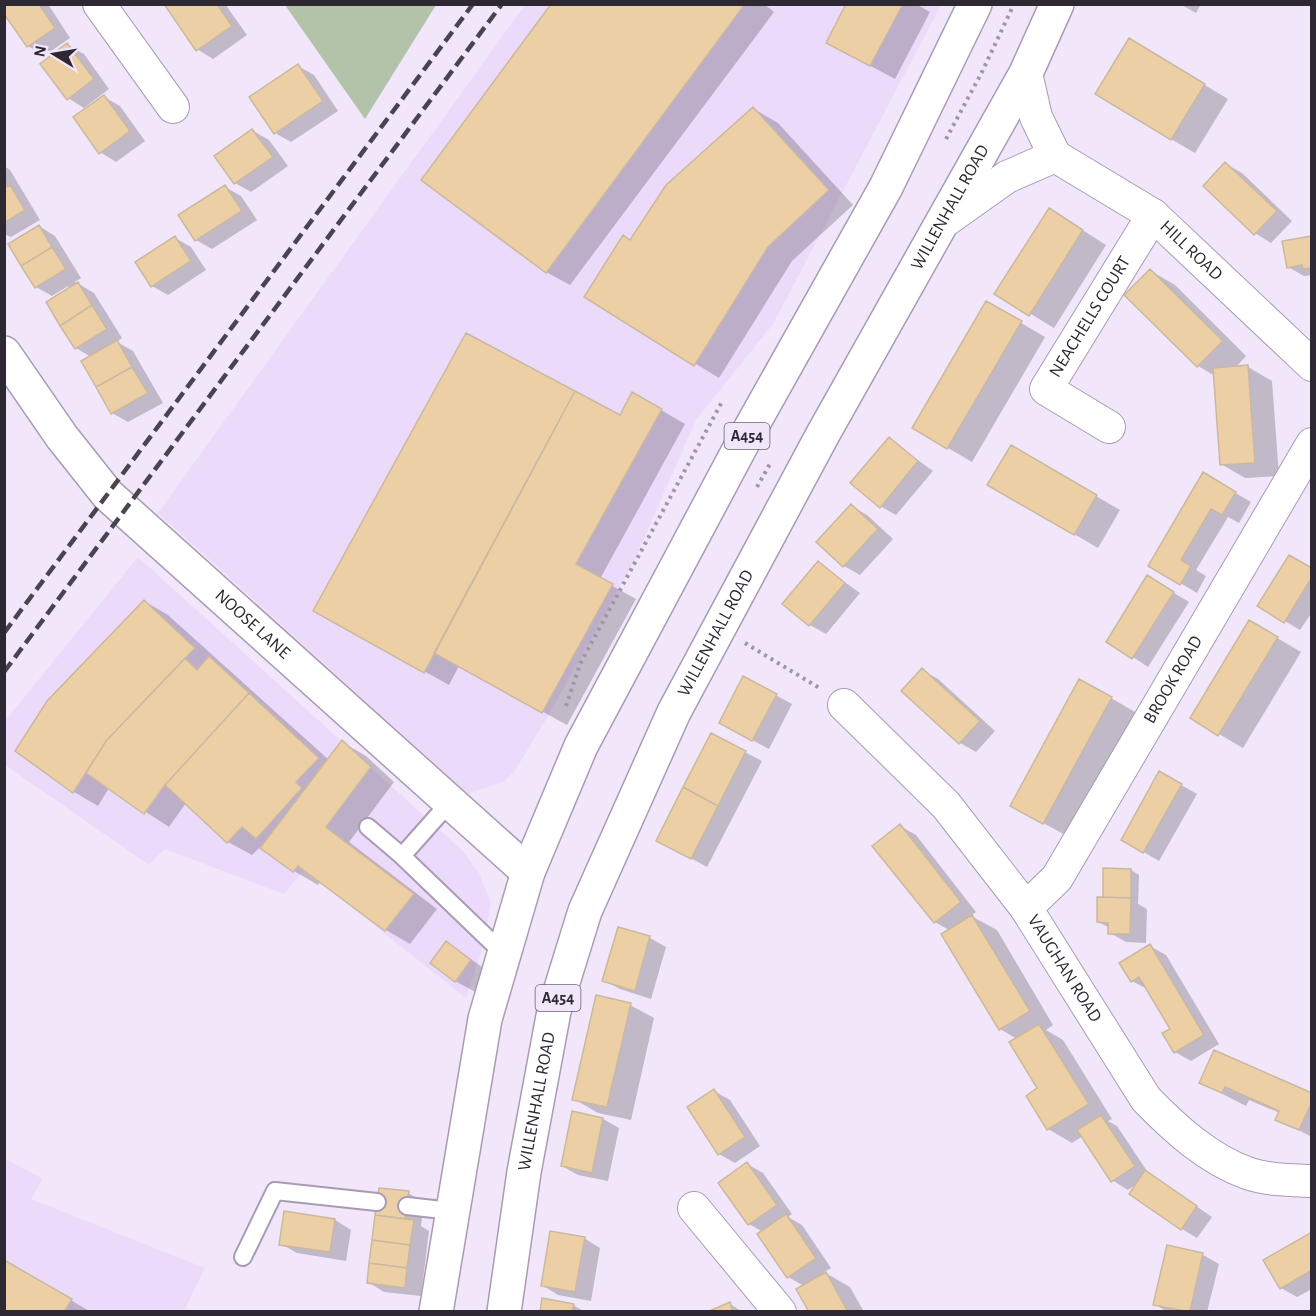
<svg xmlns="http://www.w3.org/2000/svg" width="1316" height="1316" viewBox="0 0 1316 1316" font-family="'Alegreya Sans',sans-serif">
<style>
.built{fill:#ecdafb}
.green{fill:#b2c3aa}
.shadow{fill:#0003}
.building{fill:#eccfa5;stroke:#cab8a0;stroke-width:1.5}
.lines{fill:none;stroke-linecap:round;stroke-linejoin:round}
.lane-casing{stroke:#a89bb3;stroke-width:20}
.street-casing{stroke:#a89bb3;stroke-width:34}
.secondary-casing{stroke:#a89bb3;stroke-width:36}
.highway-casing{stroke:#a89bb3;stroke-width:36}
.path{stroke:#9f96a7;stroke-width:4;stroke-dasharray:3 4.5;stroke-linecap:butt}
.lane{stroke:#fff;stroke-width:16}
.street{stroke:#fff;stroke-width:32}
.secondary{stroke:#fff;stroke-width:33}
.highway{stroke:#fff;stroke-width:33}
.rail{stroke:#4b4450;stroke-width:4.5;stroke-dasharray:12 6;stroke-linecap:butt}
.labels{text-anchor:middle;dominant-baseline:central;stroke-width:4.5;stroke-linejoin:round;paint-order:stroke}
.shield{fill:#f2e6fb;stroke:#68616e;stroke-width:1.5}
.shield-label{font-size:16px;font-weight:bold;fill:#2d2832}
.street-label{font-size:18px;fill:#2d2832;stroke:#f2e6fb}
</style>
<rect width="100%" height="100%" fill="#f2e6fb"/>
<path class="built" d="M525,5h416l-168,319 -77,96 -62,141 -86,155 -34,56 -11,10 -35,12 -310,-281z
M138,557l325,294 16,22 12,30 -7,41 -18,54 -162,-128 -20,24 -119,-45 -16,16 -144,-100v-44z
M4,1158l39,21 -12,20 174,69 -21,43h-179z"/>
<path class="green" d="M285,5h151l-71,114z"/>
<path class="shadow" d="M4,4h44l22,34 -26,18 -16,-10 -24,-34z
M166,4h59l22,31 -34,24 -16,-10z
M553,4h211l10,8 -204,273 -24,-13z
M848,4h68l14,8 -35,67 -43,-23z
M1180,4h21l-5,9z
M68,45l16,9 25,35 -25,19 -16,-10z
M1153,54l75,45 -33,54 -24,-14z
M298,66l16,9 24,36 -47,31 -16,-9z
M104,97l16,9 25,35 -29,21 -16,-10z
M754,109l24,14 75,82 -61,56 -73,117 -133,-81 45,-55z
M253,131l16,9 19,26 -37,26 -16,-9z
M1226,164l16,9 50,48 -21,22 -16,-10z
M4,166l6,4 30,50 -29,17 -7,-3z
M225,187l16,9 16,24 -45,29 -16,-9z
M1073,224l33,21 -52,83 -58,-35z
M39,226l16,10 26,42 -6,4 19,11 28,45 -5,4 16,9 30,52 -35,19 -16,-9 -21,-56 -15,-9 -6,-59 -2,-3 -16,10 -16,-9z
M175,238l16,9 15,23 -38,25 -16,-9z
M1312,238v37l-8,1 -16,-9z
M1151,271l24,14 71,71 -11,12 13,-1 24,14 7,95 -34,2 -24,-14 -6,-88 -17,-10 -71,-71z
M987,303l58,34 -73,125 -58,-34z
M661,410l24,14 -85,155 36,20 -69,126 -108,-59 -10,19 -110,-61 282,-207z
M889,439l44,32 -37,44 -16,-9z
M1011,447l109,63 -22,38 -109,-64z
M1203,474l48,28 -12,21 -11,-6 -32,53 10,6 -9,17 -47,-28z
M851,506l16,9 26,24 -33,36 -16,-9z
M818,563l42,30 -34,41 -16,-9z
M1312,570v42l-12,18 -41,-24z
M1164,587l25,15 -41,65 -15,-10z
M144,601l24,14 161,145 13,-18 24,14 28,26 -45,60 88,67 -27,35 -24,-14 -65,-49 -3,4 -24,-14 -33,-25 -9,9 -24,-13 -42,-39 -17,24 -60,-39 -11,18 -24,-14z
M1250,622l51,30 -58,96 -24,-14z
M922,670l16,9 57,52 -19,21 -16,-9z
M744,678l48,26 -23,45 -32,-17z
M1111,698l24,14 -68,124 -31,-17z
M712,735l50,26 -55,106 -33,-18z
M1160,773l37,21 -38,67 -36,-21z
M900,826l16,9 60,77 -5,4 26,14 56,95 -7,5 17,10 49,79 -4,2 9,5 32,48 63,43 -15,21 -15,-9 -44,-46 -10,7 -16,-10 -29,-44 -11,7 -24,-14 -9,-40 -22,-50 -17,-10 -51,-99 -14,-8z
M1105,870h26l8,5 -1,29 9,5 -1,34 -20,-1 -16,-9v-5l-12,-6 6,-23z
M619,929l31,9 16,9 -15,52 -31,-10 -16,-9z
M447,943l47,32 -15,19 -24,-13z
M1150,946l16,9 53,89 -28,17 -16,-9 -3,-23 -23,-39 -17,-9z
M630,1005l24,13 -23,102 -33,-7 -24,-14z
M1201,1083l111,12v42l-35,-18 3,-6 -31,-13 -3,6z
M714,1091l16,9 30,46 -25,17 -16,-9z
M603,1119l16,9 -11,53 -30,-6 -16,-9z
M747,1164l16,9 29,41 -4,3 14,8 29,43 -7,4 26,15 14,25h-54l-6,-26 -16,-9 -25,-45 -14,-8z
M408,1193l16,9 -3,24 8,5 -8,65 -37,-4 -16,-10z
M335,1220l16,10 -5,31 -49,-8 -16,-9z
M1312,1233v56l-15,8 -16,-9z
M584,1238l16,10 -9,53 -33,-6 -16,-10z
M1203,1255l16,9 -12,48h-40l-12,-8z
M4,1261l87,51h-87z
M730,1304l13,8h-32z
M573,1305l12,7h-44z"/>
<path class="building" d="M4,4h35l16,24 -28,19 -23,-33z
M164,4h53l15,22 -36,25z
M551,4h194l-199,269 -125,-93z
M846,4h57l-33,62 -44,-23z
M1129,38l76,46 -34,56 -76,-46z
M67,43l27,36 -27,21 -27,-36z
M298,64l25,37 -49,33 -25,-37z
M104,95l26,36 -31,23 -26,-37z
M753,107l76,83 -61,57 -74,119 -110,-69 39,-62 7,5 36,-55z
M252,129l21,28 -39,27 -20,-28z
M1225,162l52,49 -23,24 -51,-49z
M10,185l15,25 -21,13v-35z
M225,185l17,26 -47,30 -17,-26z
M1049,208l34,22 -54,86 -35,-22z
M39,225l13,22 -31,19 -13,-22z
M175,236l16,25 -40,26 -16,-25z
M1312,236v32l-9,1 -1,-4 -15,3 -5,-27z
M52,247l14,22 -31,19 -14,-22z
M1150,269l73,72 -26,26 -73,-72z
M78,282l14,23 -32,21 -14,-24z
M986,301l36,20 -75,128 -35,-21z
M92,305l15,24 -32,20 -15,-23z
M466,333l109,58 -151,282 -111,-62z
M117,340l15,27 -36,20 -15,-26z
M1248,365l7,98 -35,2 -7,-97z
M132,367l16,26 -37,21 -15,-27z
M575,391l45,24 12,-23 30,17 -86,155 37,20 -71,129 -108,-60z
M889,437l29,24 -38,47 -30,-25z
M1011,445l86,50 -23,40 -87,-50z
M1203,472l33,20 -14,23 -11,-6 -30,51 10,6 -11,19 -32,-19z
M851,504l27,25 -35,38 -27,-25z
M1289,555l23,13v9l-28,46 -27,-17z
M818,561l27,22 -36,43 -27,-22z
M1147,575l27,17 -42,67 -26,-17z
M144,600l51,48 -89,93 -33,52 -58,-42 32,-50z
M1249,620l29,17 -60,99 -28,-18z
M209,656l40,37 -84,92 -21,29 -58,-41 20,-32 79,-83 12,12z
M922,668l58,53 -21,23 -58,-53z
M743,676l34,18 -25,47 -33,-18z
M1079,679l33,18 -69,127 -33,-18z
M249,693l70,65 -23,24 6,6 -46,51 -14,-12 -15,16 -62,-58z
M711,733l35,18 -28,55 -35,-19z
M342,740l29,27 -45,60 88,67 -29,37 -87,-65 -5,6 -33,-24z
M1159,771l23,13 -39,69 -22,-13z
M683,787l35,19 -27,53 -35,-18z
M900,824l61,78 -27,21 -62,-77z
M1103,868l28,1v29l-28,-1z
M1097,897l34,1 -1,36h-22v-11l-11,-1z
M972,915l58,96 -31,19 -58,-96z
M618,927l32,9 -15,55 -33,-10z
M446,941l25,19 -16,22 -25,-19z
M1150,944l54,91 -30,18 -12,-20 8,-4 -31,-52 -8,5 -12,-19z
M596,995l35,8 -24,104 -35,-7z
M1039,1024l50,80 -42,26 -21,-34 11,-8 -28,-46z
M1214,1050l98,43v9l-13,28 -24,-10 4,-9 -54,-24 -3,6 -23,-10z
M714,1089l31,48 -27,18 -31,-48z
M572,1111l31,7 -11,55 -31,-7z
M1101,1115l34,51 -24,16 -34,-52z
M747,1162l30,43 -29,20 -30,-42z
M1145,1170l52,36 -16,24 -52,-36z
M379,1188l30,3 -4,28 -30,-4z
M284,1211l51,8 -5,33 -51,-7z
M786,1214l30,44 -29,20 -30,-44z
M375,1215l39,5 -4,25 -38,-5z
M550,1231l35,6 -10,55 -34,-6z
M1312,1232v38l-32,19 -17,-29z
M372,1240l38,5 -3,23 -38,-5z
M1167,1245l36,8 -13,59 -37,-7z
M4,1260l68,39 -8,13h-60z
M369,1263l38,5 -2,20 -38,-5z
M826,1272l22,40h-39l-13,-23z
M542,1298l32,6 -2,8h-32z
M730,1302l3,10h-26z"/>
<g class="lines">
<defs>
<path id="lane" d="M368,827l34,29 48,-54
M402,856l102,98
M407,1206l44,5
M243,1257l32,-66 102,11"/>
<g id="street">
<path d="M99,4l74,103"/>
<path id="s1" d="M1026,73l10,44 19,39 98,59 159,150"/>
<path d="M945,221l62,-44 48,-21"/>
<path id="s2" d="M1109,427l-63,-38 107,-174"/>
<path id="s3" d="M844,705l102,100 80,103 120,191c28,29 62,60 101,74 20,7 43,7 65,8"/>
<path id="s4" d="M1026,908l31,-30 255,-434"/>
<path d="M694,1208l86,104"/>
</g>
<g id="secondary">
<path id="s5" d="M4,353l58,84 46,58 420,377"/>
</g>
<g id="highway">
<path d="M436,1312l49,-293 43,-147 53,-126 168,-315 137,-244 89,-183"/>
<path id="s6" d="M504,1312l20,-140 30,-161 31,-100 89,-199 149,-278 203,-361 31,-69"/>
</g>
</defs>
<use href="#lane" class="lane-casing"/>
<use href="#street" class="street-casing"/>
<use href="#secondary" class="secondary-casing"/>
<use href="#highway" class="highway-casing"/>
<path class="path" d="M946,139l36,-67 32,-68
M757,487l14,-25
M745,643l76,46
M566,706l14,-42 143,-264"/>
<use href="#lane" class="lane"/>
<use href="#street" class="street"/>
<use href="#secondary" class="secondary"/>
<use href="#highway" class="highway"/>
<path class="rail" d="M4,633l469,-629
M4,672l498,-668"/>
</g>
<g class="labels">
<g class="shield">
<rect x="724.5" y="423" width="45" height="26" rx="4.5"/>
<rect x="535.5" y="985" width="45" height="26" rx="4.5"/>
</g>
<g class="shield-label">
<text x="747" y="436">A454</text>
<text x="558" y="998">A454</text>
</g>
<g class="street-label">
<text stroke="none"><textPath href="#s6" startOffset="1203">WILLENHALL ROAD</textPath></text>
<text stroke="none"><textPath href="#s1" startOffset="255">HILL ROAD</textPath></text>
<text stroke="none"><textPath href="#s2" startOffset="158">NEACHELLS COURT</textPath></text>
<text stroke="none"><textPath href="#s5" startOffset="370">NOOSE LANE</textPath></text>
<text stroke="none"><textPath href="#s6" startOffset="717">WILLENHALL ROAD</textPath></text>
<text stroke="none"><textPath href="#s4" startOffset="273">BROOK ROAD</textPath></text>
<text stroke="none"><textPath href="#s3" startOffset="345">VAUGHAN ROAD</textPath></text>
<text stroke="none"><textPath href="#s6" startOffset="213">WILLENHALL ROAD</textPath></text>
</g>
</g>
<rect width="1316" height="1316" fill="none" stroke="#2d2832" stroke-width="12"/>
<g transform="translate(54 54) rotate(281)" stroke="#f2e6fb" stroke-width="4.5" paint-order="stroke">
<path d="M0-4.5L10 22L0 15L-10 22Z" fill="#2d2832"/>
<text y="-9" font-size="16" font-weight="bold" text-anchor="middle" fill="#2d2832">N</text>
</g>
</svg>
